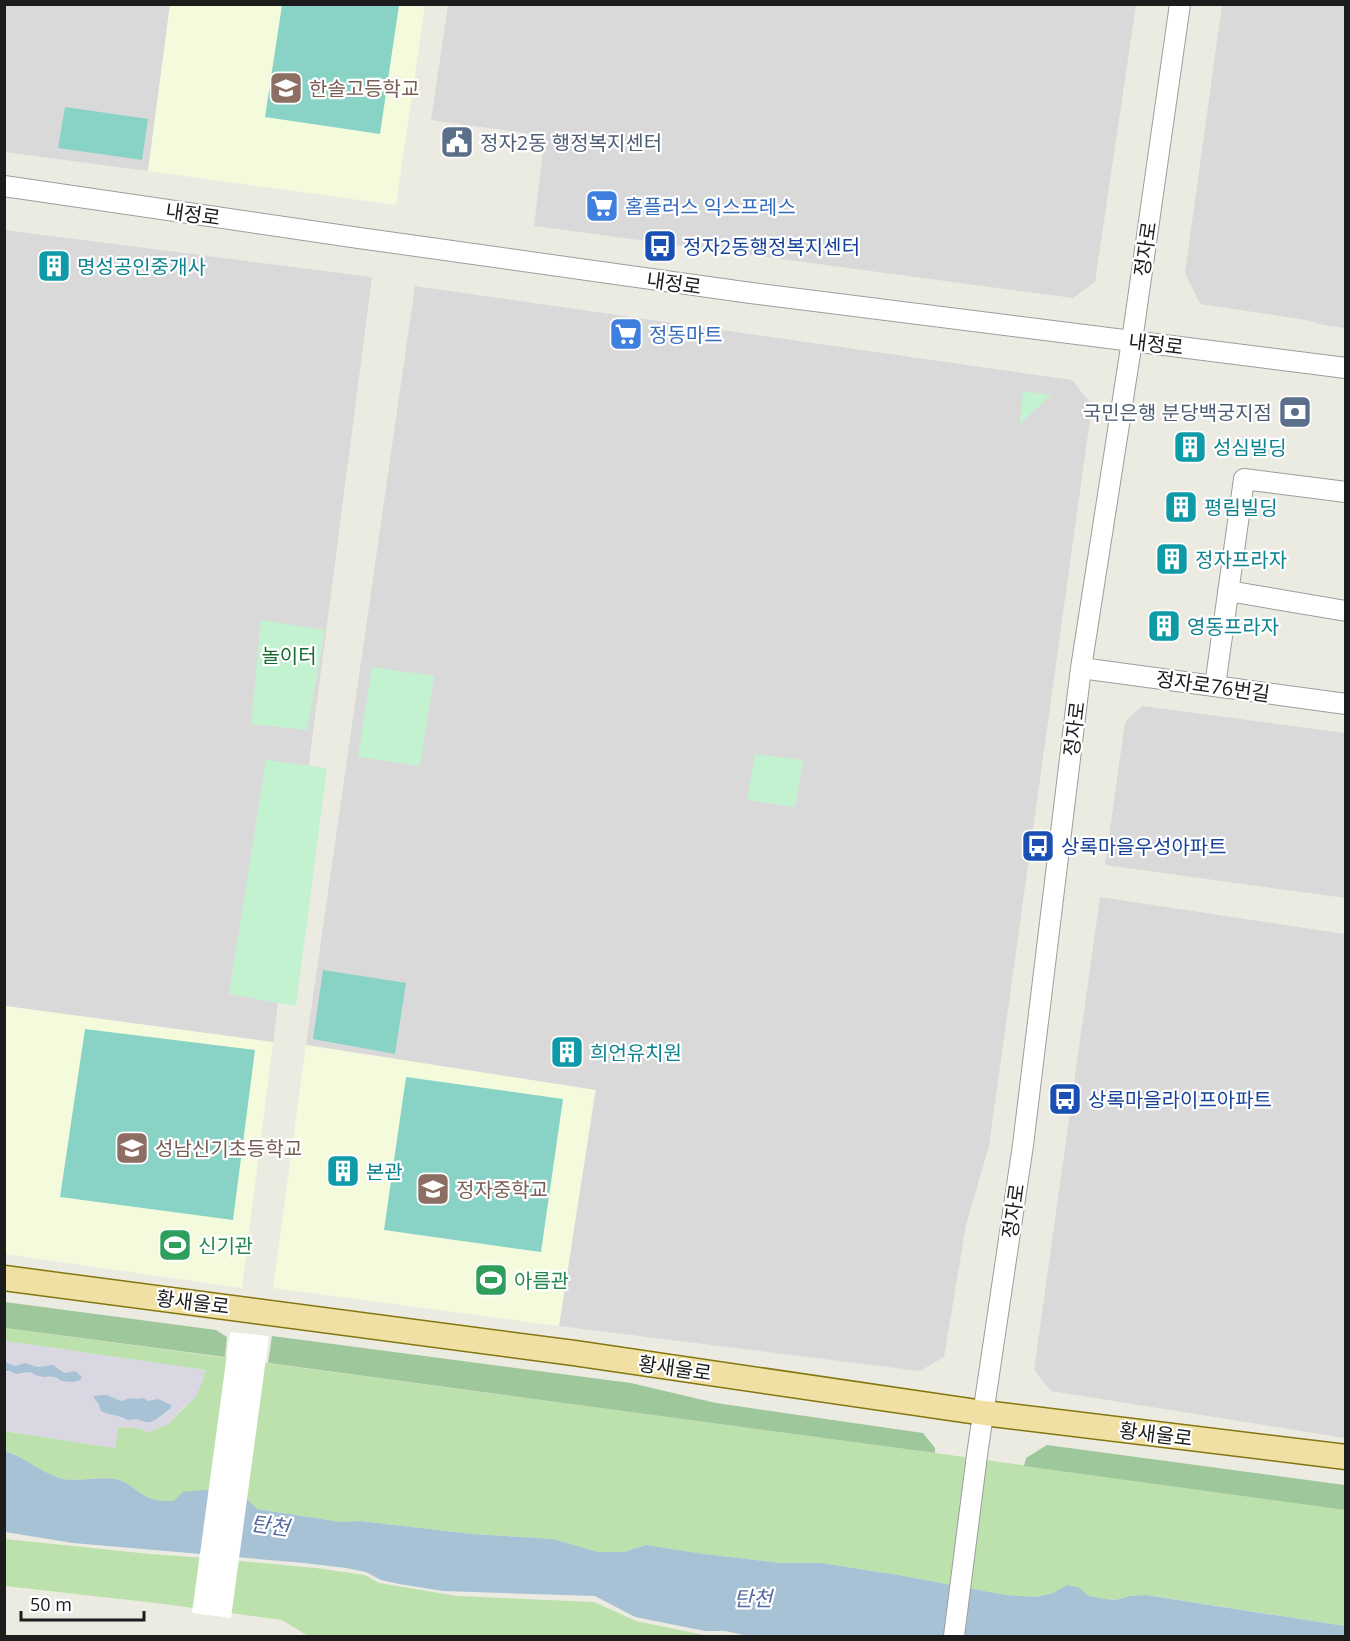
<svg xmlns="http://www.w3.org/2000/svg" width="1350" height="1641" viewBox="0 0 1350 1641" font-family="'Open Sans','Noto Sans KR',sans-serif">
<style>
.residential{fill:#dad9d9}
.education{fill:#f4fbdd}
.grass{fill:#bce1ad}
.forest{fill:#9fc79c}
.park{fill:#c3f2d1}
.pitch{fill:#88d3c6}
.plaza{fill:#d9d7e2;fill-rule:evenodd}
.water{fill:#a7c1d5}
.pier{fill:#fff}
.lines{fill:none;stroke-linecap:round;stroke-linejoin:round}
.minor-casing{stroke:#9d9d9d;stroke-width:22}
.major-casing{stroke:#847610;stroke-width:27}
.minor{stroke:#fff;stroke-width:20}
.major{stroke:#f1e0a3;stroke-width:24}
.labels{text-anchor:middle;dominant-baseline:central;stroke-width:4.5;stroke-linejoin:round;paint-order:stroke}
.education-label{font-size:20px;fill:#785e54;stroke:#fff;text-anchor:start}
.service-label{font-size:20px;fill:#4e5e75;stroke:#fff;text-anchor:start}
.shop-label{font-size:20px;fill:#366cbe;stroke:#fff;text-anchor:start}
.street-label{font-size:20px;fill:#1c1c1c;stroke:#fff}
.transit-label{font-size:20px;fill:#164399;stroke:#fff;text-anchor:start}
.culture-label{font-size:20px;fill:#0d838f;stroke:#fff;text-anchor:start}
.park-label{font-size:20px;fill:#176d31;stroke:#fff}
.leisure-label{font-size:20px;fill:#27864d;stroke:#fff;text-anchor:start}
.water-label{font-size:21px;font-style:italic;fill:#5369a0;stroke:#fff}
</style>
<rect width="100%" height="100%" fill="#ecebe2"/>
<path class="residential" d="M5,5h165l-22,166 -143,-19z
M448,5h688l-41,277 -22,16 -539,-72 11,-90 -114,-16z
M1222,5h123v323l-22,-3 -17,-5 -106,-16 -15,-31z
M5,230l367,47 -99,765 -268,-36z
M415,286l657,94 20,25 -103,741 -23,79 -22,132 -24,14 -361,-45 37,-236 -290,-45z
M1142,706l203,27v165l-240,-33 20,-143z
M1100,897l245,37v504l-294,-47 -17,-21z"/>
<path class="education" d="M170,5h255l-29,200 -248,-34z
M5,1006l268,36 -31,246 -237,-34z
M306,1045l289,45 -36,236 -286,-38z"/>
<path class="grass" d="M5,1328l930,125 410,57v116l-198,-31 -18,1 -13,4 -11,-1 -16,-3 -11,-9 -10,-2 -15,8 -17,4 -30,-2 -108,-20 -77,-12h-41l-76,-9 -58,-9 -22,7h-26l-45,-13 -81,-5 -112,-13 -19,1 -84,-13 -82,-8c-10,0 -20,0 -28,-4 -10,-5 -17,-14 -28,-17 -15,-5 -39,2 -56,-1 -21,-5 -37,-21 -58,-28l-1,-20 111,17 3,-21 21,1 30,-4c17,-21 31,-25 36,-54l-200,-29z
M5,1539l145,15 70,5 96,9 49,7 14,8 78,13 137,6 42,19 73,15h-401l-26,-16 -126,-17 -151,-17z"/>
<path class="forest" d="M5,1302l211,28 11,7 -2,20 -220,-29z
M272,1336l359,47 85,20 207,30 12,15v5l-667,-90z
M1047,1445l298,40v25l-321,-44 2,-8z"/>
<path class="park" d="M1023,391l28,4 -31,29z
M261,620l64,10 -18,100 -56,-6z
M372,667l62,9 -14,90 -62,-9z
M755,754l48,6 -8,47 -48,-7z
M266,760l61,8 -31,238 -67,-12z"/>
<path class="pitch" d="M282,5h117l-19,129 -115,-17z
M65,107l83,12 -6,41 -84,-12z
M323,970l83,13 -11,71 -82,-15z
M85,1029l170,21 -22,170 -173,-23z
M406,1077l157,22 -22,153 -157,-22z"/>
<path class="plaza" d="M5,1341l201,29 -8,23 -6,8 -9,6 -14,17 -22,9 -8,-5 -21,-1 -3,21 -110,-17 -1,-60 18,3 8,-2 11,5 13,-1 5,2 16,-7 -10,2 -7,-6 -10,-1 -10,1 -13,-4 -10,3 -5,-1 -5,-3zM102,1395h5l14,6 9,-3 38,6v7l-9,7 -17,4 -5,-3h-15l-6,-4 -15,-4 -7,-15z"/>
<path class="water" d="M5,1362l10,4 10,-3 13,4 15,-2 12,8 10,-2 7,6 -2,3 -7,2 -12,-1c-8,-8 -14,-2 -22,-5 -3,0 -6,-3 -9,-4l-13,2 -8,-3h-4z
M102,1395h5l14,6 9,-3 8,1 5,-1 5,3 10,-2 13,6v3c-11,8 -19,20 -34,11 -13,2 -9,0 -20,-3 -6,-2 -10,-2 -16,-5l-3,-8 -4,-5v-2z
M4,1451c22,6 38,23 59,28 17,3 41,-4 56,1 11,3 18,12 28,17 8,4 18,4 27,4l9,-9 22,-2 43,10 9,9 84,13 19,-1 112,13 81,5 45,13h26l22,-7 58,9 76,9h41l77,12 108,20 30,2 17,-4 14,-8 11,2 11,9 16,3 11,1 13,-4 17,-1 199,31v10h-597l-23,-5h-20l-70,-14 -40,-21 -152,-5 -44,-7 -18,-4 -15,-8 -20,-4 -42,-5 -231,-20 -68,-11z"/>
<path class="pier" d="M230,1332l39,4 -38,282 -39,-5z"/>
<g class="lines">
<defs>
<path id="minor" d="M4,186l355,52 392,55 595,75
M1228,591l118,20
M1081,668l265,36
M1215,686l29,-207 102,13
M954,1636l23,-181 46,-310 58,-477 51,-327 48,-337"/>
<path id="major" d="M4,1278l570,75 410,60 362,44"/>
</defs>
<use href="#minor" class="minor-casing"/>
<use href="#major" class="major-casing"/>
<use href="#minor" class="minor"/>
<use href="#major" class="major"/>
</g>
<defs>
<symbol id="school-square" viewBox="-11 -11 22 22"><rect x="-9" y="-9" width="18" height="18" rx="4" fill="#8d6e63" stroke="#fff"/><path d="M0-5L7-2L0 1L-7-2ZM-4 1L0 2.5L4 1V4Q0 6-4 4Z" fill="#fff"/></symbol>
<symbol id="civic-square" viewBox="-11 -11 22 22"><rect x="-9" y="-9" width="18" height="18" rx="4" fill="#5c6f8a" stroke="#fff"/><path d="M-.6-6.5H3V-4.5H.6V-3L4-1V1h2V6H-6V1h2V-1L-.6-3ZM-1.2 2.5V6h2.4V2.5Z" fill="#fff"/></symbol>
<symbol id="supermarket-square" viewBox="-11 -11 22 22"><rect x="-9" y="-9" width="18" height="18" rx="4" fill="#3f7fe0" stroke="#fff"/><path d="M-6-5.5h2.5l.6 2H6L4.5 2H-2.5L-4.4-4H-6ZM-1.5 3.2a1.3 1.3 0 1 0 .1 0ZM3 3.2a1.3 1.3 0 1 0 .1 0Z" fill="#fff"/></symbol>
<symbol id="bus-square" viewBox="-11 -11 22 22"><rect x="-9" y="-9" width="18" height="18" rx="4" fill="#1a4fb4" stroke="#fff"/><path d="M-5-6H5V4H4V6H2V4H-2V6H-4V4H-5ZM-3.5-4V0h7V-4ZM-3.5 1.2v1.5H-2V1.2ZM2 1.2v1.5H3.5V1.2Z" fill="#fff"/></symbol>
<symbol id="building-square" viewBox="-11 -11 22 22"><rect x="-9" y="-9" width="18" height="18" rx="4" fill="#0f9aa8" stroke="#fff"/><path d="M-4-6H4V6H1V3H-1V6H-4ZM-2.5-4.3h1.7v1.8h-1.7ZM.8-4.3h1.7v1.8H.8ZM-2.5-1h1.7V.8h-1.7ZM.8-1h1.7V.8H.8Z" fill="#fff"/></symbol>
<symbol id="bank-square" viewBox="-11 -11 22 22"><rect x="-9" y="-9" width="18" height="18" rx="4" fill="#5c6f8a" stroke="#fff"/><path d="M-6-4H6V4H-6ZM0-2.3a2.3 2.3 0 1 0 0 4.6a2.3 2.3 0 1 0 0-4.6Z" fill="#fff"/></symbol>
<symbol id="stadium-square" viewBox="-11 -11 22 22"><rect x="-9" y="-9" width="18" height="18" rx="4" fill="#2e9e5b" stroke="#fff"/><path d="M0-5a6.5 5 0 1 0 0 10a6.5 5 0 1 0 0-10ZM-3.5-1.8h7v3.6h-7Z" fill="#fff"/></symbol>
</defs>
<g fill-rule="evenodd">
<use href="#school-square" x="267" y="69" width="38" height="38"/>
<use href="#civic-square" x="438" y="123" width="38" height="38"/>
<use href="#supermarket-square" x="583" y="187" width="38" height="38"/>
<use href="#bus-square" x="641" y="227" width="38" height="38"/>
<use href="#building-square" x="35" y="247" width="38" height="38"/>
<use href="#supermarket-square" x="607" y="315" width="38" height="38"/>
<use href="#bank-square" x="1276" y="393" width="38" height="38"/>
<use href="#building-square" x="1171" y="428" width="38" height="38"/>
<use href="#building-square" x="1162" y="488" width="38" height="38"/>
<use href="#building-square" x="1153" y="540" width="38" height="38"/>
<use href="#building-square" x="1145" y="607" width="38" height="38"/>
<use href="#bus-square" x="1019" y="827" width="38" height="38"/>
<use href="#building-square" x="548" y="1033" width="38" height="38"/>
<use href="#bus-square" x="1046" y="1080" width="38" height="38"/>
<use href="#school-square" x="113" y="1129" width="38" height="38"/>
<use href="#building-square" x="324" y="1152" width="38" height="38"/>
<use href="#school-square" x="414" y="1170" width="38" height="38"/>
<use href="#stadium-square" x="156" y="1226" width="38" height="38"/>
<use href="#stadium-square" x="472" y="1261" width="38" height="38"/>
</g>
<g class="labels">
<g class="education-label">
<text x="309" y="88">한솔고등학교</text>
<text x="155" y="1148">성남신기초등학교</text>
<text x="456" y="1189">정자중학교</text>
</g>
<g class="service-label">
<text x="480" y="142">정자2동 행정복지센터</text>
<text x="1272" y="412" text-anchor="end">국민은행 분당백궁지점</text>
</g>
<g class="shop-label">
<text x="625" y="206">홈플러스 익스프레스</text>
<text x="649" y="334">정동마트</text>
</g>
<g class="street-label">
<text transform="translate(193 214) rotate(8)">내정로</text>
<text transform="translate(1145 249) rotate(-82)">정자로</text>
<text transform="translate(674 283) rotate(8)">내정로</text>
<text transform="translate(1156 344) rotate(7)">내정로</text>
<text transform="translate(1213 686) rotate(8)">정자로76번길</text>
<text transform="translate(1074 729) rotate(-83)">정자로</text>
<text transform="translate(1013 1211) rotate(-82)">정자로</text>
<text transform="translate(193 1302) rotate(7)">황새울로</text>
<text transform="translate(675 1368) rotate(8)">황새울로</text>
<text transform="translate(1156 1434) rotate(7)">황새울로</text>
</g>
<g class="transit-label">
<text x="683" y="246">정자2동행정복지센터</text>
<text x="1061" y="846">상록마을우성아파트</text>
<text x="1088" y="1099">상록마을라이프아파트</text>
</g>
<g class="culture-label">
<text x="77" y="266">명성공인중개사</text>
<text x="1213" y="447">성심빌딩</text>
<text x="1204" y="507">평림빌딩</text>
<text x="1195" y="559">정자프라자</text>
<text x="1187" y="626">영동프라자</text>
<text x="590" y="1052">희언유치원</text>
<text x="366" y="1171">본관</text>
</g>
<g class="park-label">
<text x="289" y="655">놀이터</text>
</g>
<g class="leisure-label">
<text x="198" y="1245">신기관</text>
<text x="514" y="1280">아름관</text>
</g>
<g class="water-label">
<text transform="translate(270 1525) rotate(8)">탄천</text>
<text x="753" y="1598">탄천</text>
</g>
</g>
<rect width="1350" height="1641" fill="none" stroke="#1c1c1c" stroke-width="12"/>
<path d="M21 1611v9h123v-9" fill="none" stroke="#1c1c1c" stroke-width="3"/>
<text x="30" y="1611" font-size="18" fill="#1c1c1c" stroke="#ffffff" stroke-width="4.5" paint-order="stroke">50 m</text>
</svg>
